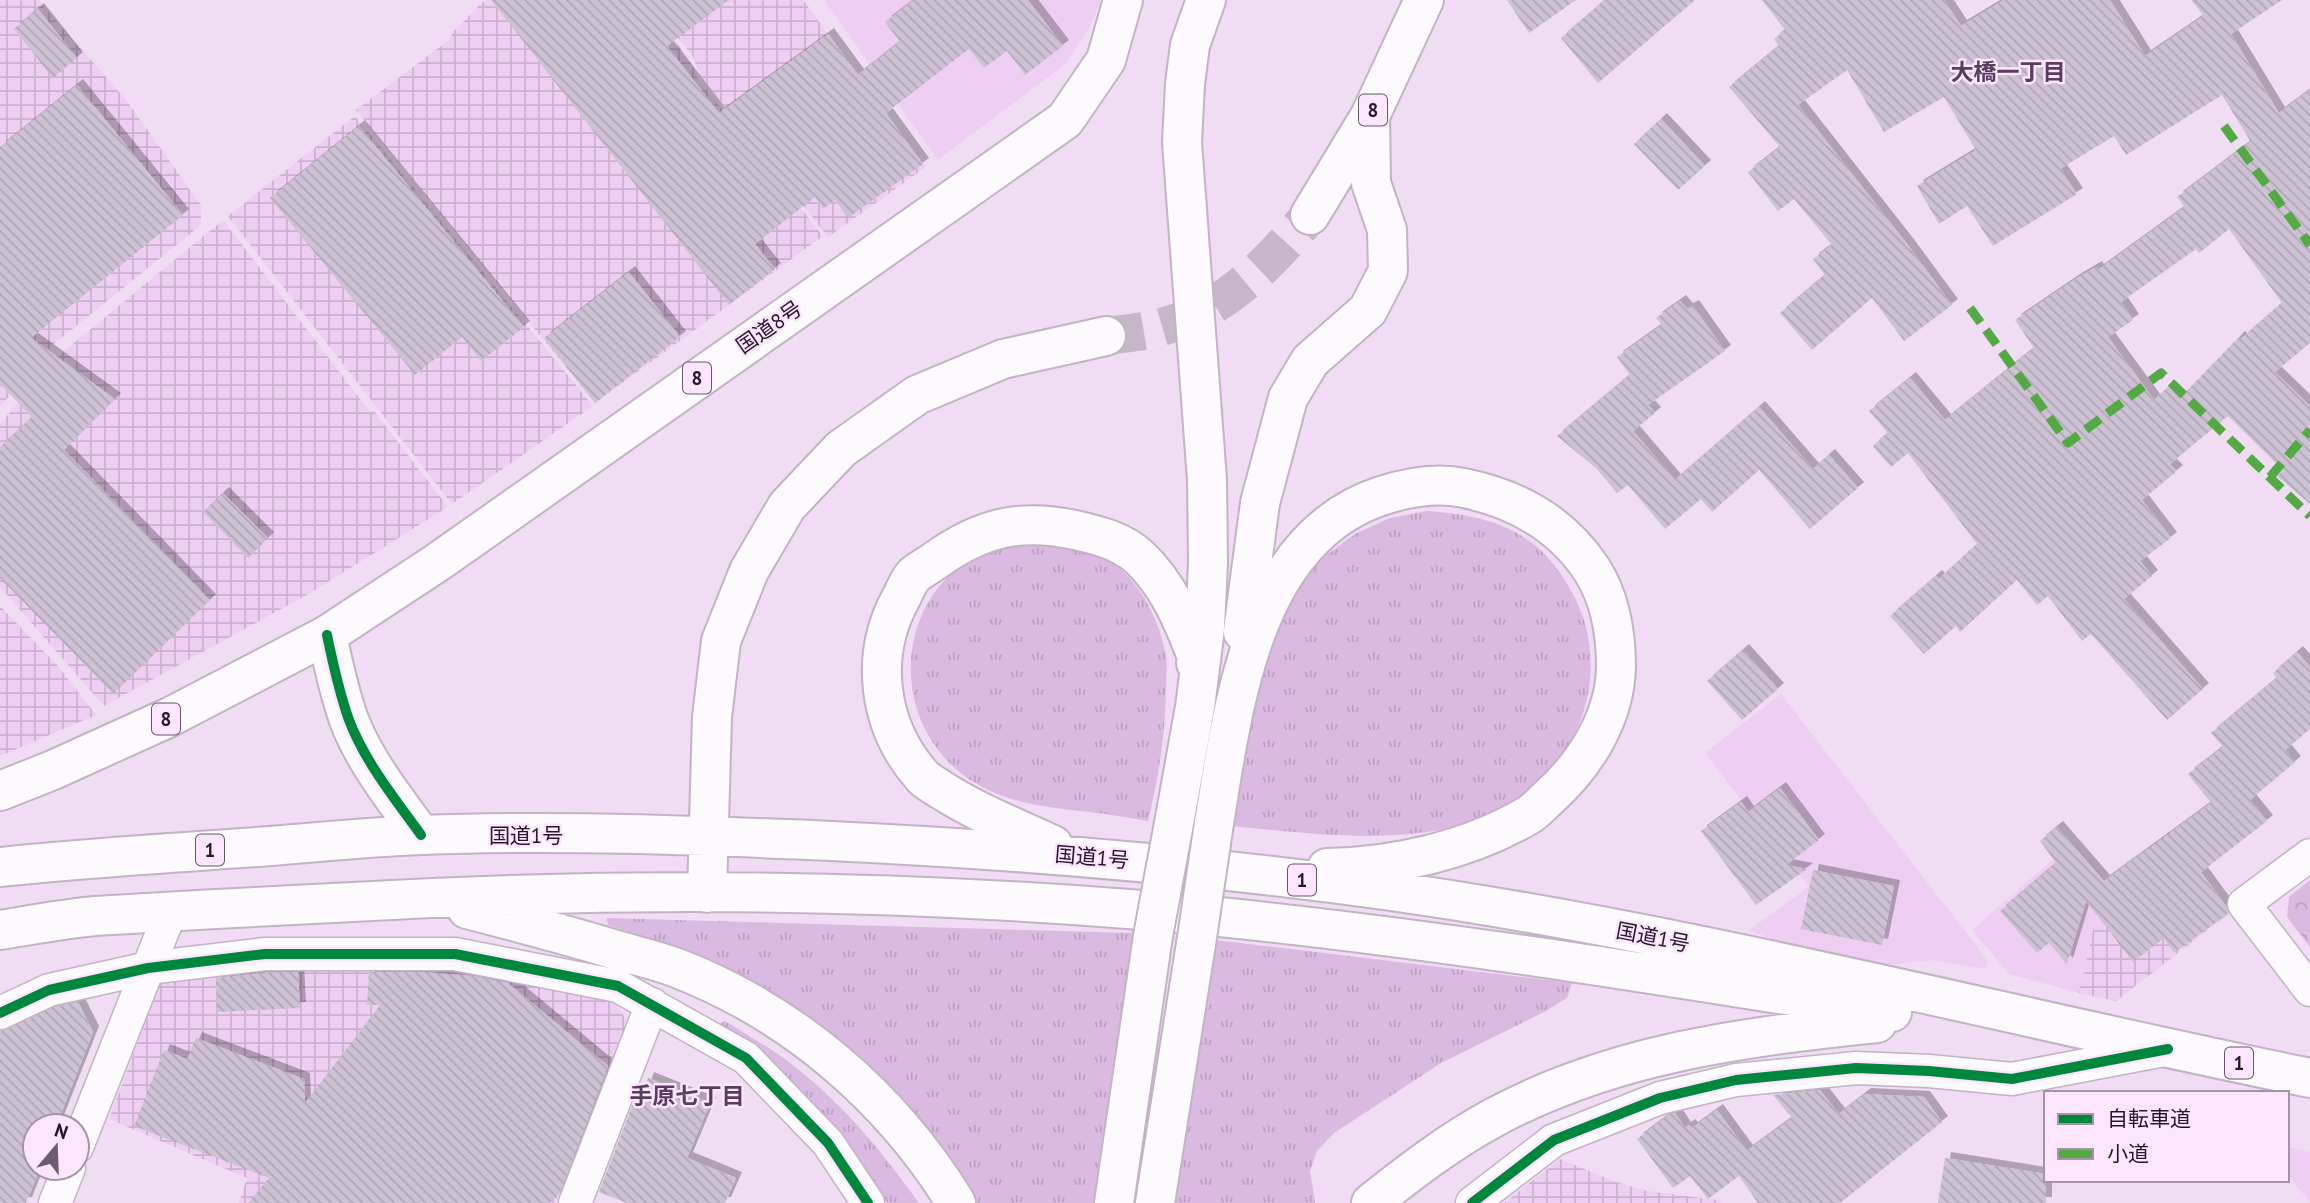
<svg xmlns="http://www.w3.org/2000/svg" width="2310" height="1203" viewBox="0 0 2310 1203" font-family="'PT Sans','Noto Sans JP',sans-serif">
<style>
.built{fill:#eecff3}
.industrial{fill:url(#industrial-grid)}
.grass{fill:url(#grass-tufts)}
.forest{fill:url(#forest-crowns)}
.building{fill:url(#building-back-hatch);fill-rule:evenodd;filter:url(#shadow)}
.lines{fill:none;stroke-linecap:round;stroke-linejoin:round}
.highway-tunnel{stroke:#c7b5ca;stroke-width:38;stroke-dasharray:38 19;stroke-linecap:butt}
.street-casing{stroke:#c2b3c5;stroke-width:35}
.secondary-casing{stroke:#c2b3c5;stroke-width:42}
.highway-casing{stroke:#c2b3c5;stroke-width:42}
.street{stroke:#fdfafd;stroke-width:32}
.secondary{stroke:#fdfafd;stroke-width:38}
.highway{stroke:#fdfafd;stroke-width:38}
.highway-bridge-casing{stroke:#c2b3c5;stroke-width:42;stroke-linecap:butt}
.highway-bridge{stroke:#fdfafd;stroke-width:38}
.quiet{stroke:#53a944;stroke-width:9;stroke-dasharray:18 9;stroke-linecap:butt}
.cycleway-casing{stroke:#fbe6fe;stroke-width:15}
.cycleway{stroke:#00873e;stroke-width:10}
.labels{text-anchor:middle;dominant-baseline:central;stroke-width:5;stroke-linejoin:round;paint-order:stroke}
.shield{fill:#fbe6fe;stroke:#655668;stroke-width:2}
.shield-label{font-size:19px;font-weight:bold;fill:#251827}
.street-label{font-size:21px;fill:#251827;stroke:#fbe6fe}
.neighbourhood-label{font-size:23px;font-weight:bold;fill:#593c5e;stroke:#fbe6fe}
</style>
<defs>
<pattern id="industrial-grid" width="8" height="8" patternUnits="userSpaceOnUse" patternTransform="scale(1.75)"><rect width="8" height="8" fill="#eecff3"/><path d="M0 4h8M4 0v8" fill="none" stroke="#ccb1d0"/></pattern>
<pattern id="grass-tufts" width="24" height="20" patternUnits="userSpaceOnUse" patternTransform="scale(1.75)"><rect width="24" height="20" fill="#dbbae1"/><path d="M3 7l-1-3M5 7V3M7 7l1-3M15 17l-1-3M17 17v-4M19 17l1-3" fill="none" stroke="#bc9fc1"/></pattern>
<pattern id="forest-crowns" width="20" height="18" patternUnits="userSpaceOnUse" patternTransform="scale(1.75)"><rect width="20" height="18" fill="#dbbae1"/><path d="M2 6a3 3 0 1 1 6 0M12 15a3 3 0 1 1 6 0" fill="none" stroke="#bc9fc1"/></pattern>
<pattern id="building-back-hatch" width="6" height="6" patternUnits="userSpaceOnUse" patternTransform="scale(1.75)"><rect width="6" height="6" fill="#cdc2d4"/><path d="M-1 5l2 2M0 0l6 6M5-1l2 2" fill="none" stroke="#b0a6b6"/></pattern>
<filter id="shadow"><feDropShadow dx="6" dy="-6" stdDeviation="0" flood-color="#0004"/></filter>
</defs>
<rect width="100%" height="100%" fill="#f0dcf3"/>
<path class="built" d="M824,0h277l-9,23 -26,41 -128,96z
M1781,694l207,267 -3,8 -55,-9 -45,5 -113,-26 -23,-9 60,-43 -104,-134z
M2073,842l53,59 -32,25 -15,67 -70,-19 -37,-44z
M2287,1147l23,5v50l-23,-28z"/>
<path class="industrial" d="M0,0h38l88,100 75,105v20l-151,122 -50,60z
M485,0h160l44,59 9,20 125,157 -228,167 -239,-293 93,-70 4,-8z
M649,0h154l123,167 -98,70 -128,-162 -7,-18z
M355,116l238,290 -141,98 -224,-288z
M223,220l147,192 4,-1 74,96 -136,85 -208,114 -104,-119v-163l57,-67z
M0,606l58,60 38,49 -96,41z
M2169,832l62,80 -115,89 -37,-8 15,-67 32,-25 -17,-22z
M399,966l155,19 63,20 10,16 -72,182h-316l8,-25 -138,-59 51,-135 24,-7z
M1560,1159l56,23 32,9 69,9 5,3h-218z"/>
<path class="grass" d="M1427,511c38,3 73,8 105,32 15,11 27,27 37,44 46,77 16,174 -62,219 -78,45 -190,28 -276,20l16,-108 31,-98 25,-39 22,-25 30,-22 35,-16z
M1024,541c18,2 42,0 59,6 45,14 73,60 82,104 3,10 1,22 1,33 0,47 -7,91 -18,137 -20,-3 -39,-7 -59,-9 -41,-5 -81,-8 -117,-31 -91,-58 -79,-200 26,-235 8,-3 18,-3 26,-5z
M607,918l527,15 -41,270h-120l-37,-57 -278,-204 -50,-17z
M1215,940l357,43 -5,15 -21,13 -105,52 -107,70 -17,18 -7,20 5,32h-143z
M725,1021c27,17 56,33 80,54 45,37 80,81 114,128h-32l-7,-13 -37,-50 -82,-86 -42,-30z"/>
<path class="forest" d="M2310,880v67l-23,-30 2,-20z"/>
<path class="building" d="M491,0h238l-62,46 52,67 109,-79 30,41 42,-33 -15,-20 29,-22h114l35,46 -38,29 -18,-24 -23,17 -15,-19 -83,64 37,51 -75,54 -13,-18 -12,9 -8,-12 -60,47 20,25 -46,36z
M1507,0h69l-47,33z
M1605,0h90l-97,83 -37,-45z
M1762,0h182l17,26 43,-26h106l35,56 59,-40 -13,-16h91l-51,34 48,79 31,-23v253l-35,29 35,34v98l-33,-28 6,-6 -55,-54 -58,48 7,7 -35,29 29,38 -31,23 12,15 -28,23 79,90 -36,31 -76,-86 -9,7 -34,-45 -11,9 -20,-25 -57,52 -4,-6 -32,28 -34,-38 46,-40 3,3 38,-35 -69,-91 -17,14 -18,-21 15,-13 -19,-22 41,-33 35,42 89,-72 -19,-28 59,-40 22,-13 2,3 87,-63 -8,-10 72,-54v-4l-27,-44 -96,60 -12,-19 -54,33 17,25 -84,52 -26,-40 -28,18 -22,-38 59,-36 -32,-53 -60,35 -37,-62 -49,35 109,139 45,61 -48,36 -32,-43 -60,52 -32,-37 45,-38 -12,-16 19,-14 -38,-46 -16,12 -30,-39 32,-25 -51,-60 50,-41 -5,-7 11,-9zM2229,229l53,74 -41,36 -2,-2 -60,62 -10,-12 -15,13 -46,-63 25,-17 -12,-18 75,-53 3,4z
M38,9l39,49 -24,20 -39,-49z
M77,85l106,130 -152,123 84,61 -51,51 146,150 -97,94 -113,-116v-131l32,-30 -32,-33v-237z
M1661,119l44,47 -27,24 -44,-46z
M359,126l165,201 -43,34 -19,-24 -47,38 -145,-177z
M629,272l51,65 -85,66 -51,-65z
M1680,301l7,8 6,-3 32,45 -77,54 7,8 -22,18 42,49 84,-73 54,62 16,-14 29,33 -48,41 -51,-59 -47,42 -11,-13 -36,30 -37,-44 -11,8 -20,-24 -40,-33 73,-61 -13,-18 45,-32 -6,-7z
M223,493l45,45 -20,20 -45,-46z
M1743,650l35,39 -36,31 -35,-39z
M2297,652l13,15v62l-25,21 10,12 -45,38 17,21 -66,51 25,34 3,7 -55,40 -10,-15 -31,24 -47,-61 -19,63 -18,-21 -12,10 -37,-42 56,-48 -16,-22 17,-14 47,54 107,-78 -23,-29 35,-27 -12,-14 66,-55 -4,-5z
M1780,788l39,52 -33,25 21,4 -51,36 -55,-74 40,-29 7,10z
M1813,870l81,16 -12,59 -81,-16z
M298,972l2,36 -83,4 -1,-34 48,-5z
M369,972h54l50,4 35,7 100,83 -48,126 -10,11h-302l21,-25 -135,-52 30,-76 23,9 9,-21 108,41 1,24 75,-98h-13z
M78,1002l15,30 -37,94h-21v42h5l-14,35h-26v-172l55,-24z
M648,1078l62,25 -23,55 49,20 -11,25h-98l-28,-11 39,-101 4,3z
M1820,1090l19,24 26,-20 59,3 18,25 -102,81h-82l-19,-27 -31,23 -18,-23 -17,12 -36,-49 33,-25 5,-1 10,15 4,-3 3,3 25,-18 30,41 45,-33 -19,-23z
M1945,1158l101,16v29h-108z"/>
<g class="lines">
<path class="highway-tunnel" d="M1106,336c20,-3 40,-4 59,-10 62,-17 105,-64 145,-111"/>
<defs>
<path id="street" d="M2310,855l-66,49 66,86
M0,1013l49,-23 99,-22 117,-14h190l163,32 128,72 82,85 40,60
M77,1147l93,-234
M55,1203l14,-35
M575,1203l77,-199
M1472,1203l82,-63 106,-42 76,-18 120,-12 73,3 83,8 152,-29"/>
<path id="secondary" d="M327,635c6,29 12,57 22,85 16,42 46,79 72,115"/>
<path id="highway" d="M1310,215l60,-99 54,-116
M1243,632l17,-129 28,-105 22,-37 58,-51 20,-39 -1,-41 -16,-47 -1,-67
M0,791l53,-21 117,-53 157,-82 111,-73 627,-442 41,-60 17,-60
M1175,818l20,-111 10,-79 3,-66 -1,-82 -25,-338 3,-58 5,-39 16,-45
M1214,823c19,-114 37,-284 167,-327 27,-9 55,-14 83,-8 53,11 98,36 128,82 18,28 24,65 24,97 -1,51 -31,98 -68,131 -7,6 -13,14 -21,18 -58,34 -133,51 -200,52
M1053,845c-37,-17 -75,-32 -110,-54 -7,-5 -16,-9 -21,-15 -44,-50 -53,-120 -21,-178 4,-7 7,-17 13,-23 6,-5 15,-10 22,-15 45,-32 84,-42 139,-30 22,5 47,11 64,27 29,27 44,63 58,100l-1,6
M0,867c85,-9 171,-14 257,-20 55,-4 109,-10 164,-12 136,-5 274,0 410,6 188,9 374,24 560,50 310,44 613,125 919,187
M707,893l5,-176 9,-76 28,-70 38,-65 54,-57 76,-54 86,-36 103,-23
M467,909c50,13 100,26 149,41 20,6 41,10 61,18 116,45 214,129 279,235
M0,930c31,-5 63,-11 95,-14 79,-5 159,-9 238,-13 298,-18 600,-14 897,15 222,23 442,59 662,94
M1114,1203l39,-267
M1155,1203l41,-259
M1371,1203c39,-31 78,-61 122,-85 118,-64 253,-82 384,-95"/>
</defs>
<use href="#street" class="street-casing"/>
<use href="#secondary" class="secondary-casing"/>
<use href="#highway" class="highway-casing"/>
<use href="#street" class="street"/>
<use href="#secondary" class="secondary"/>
<use href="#highway" class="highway"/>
<defs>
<path id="highway-bridge" d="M1153,936l22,-118
M1196,944l18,-121"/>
</defs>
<use href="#highway-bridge" class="highway-bridge-casing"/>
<use href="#highway-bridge" class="highway-bridge"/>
<path class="quiet" d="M2224,126l86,119
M1970,308l98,135 93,-70 149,143
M2270,477l40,-47"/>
<defs>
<path id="cycleway" d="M327,635c6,29 12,57 22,85 16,42 46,79 72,115
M0,1013l49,-23 99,-22 117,-14h190l163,32 128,72 82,85 40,60
M1472,1203l82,-63 106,-42 76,-18 120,-12 73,3 83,8 156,-30"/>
</defs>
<use href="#cycleway" class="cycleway-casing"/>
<use href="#cycleway" class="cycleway"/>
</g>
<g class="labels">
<g class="shield">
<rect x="1359" y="94.5" width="28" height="31" rx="5"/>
<rect x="683" y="362.5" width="28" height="31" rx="5"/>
<rect x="152" y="703.5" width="28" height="31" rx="5"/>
<rect x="196" y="834.5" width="28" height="31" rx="5"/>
<rect x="1288" y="864.5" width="28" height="31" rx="5"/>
<rect x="2225" y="1047.5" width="28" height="31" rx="5"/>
</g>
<g class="shield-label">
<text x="1373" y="110">8</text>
<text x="697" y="378">8</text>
<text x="166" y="719">8</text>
<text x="210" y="850">1</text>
<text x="1302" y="880">1</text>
<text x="2239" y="1063">1</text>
</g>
<g class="street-label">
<text transform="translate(769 327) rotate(-35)">国道8号</text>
<text x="526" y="835">国道1号</text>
<text transform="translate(1092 857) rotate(5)">国道1号</text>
<text transform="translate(1653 937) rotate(11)">国道1号</text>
</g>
<g class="neighbourhood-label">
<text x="2008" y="71">大橋一丁目</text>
<text x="687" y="1095">手原七丁目</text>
</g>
</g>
<rect x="2044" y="1091" width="245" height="91" fill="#fbe6fe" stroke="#a594a8" stroke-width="2"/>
<rect x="2058" y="1114" width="35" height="10" fill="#00873e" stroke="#a594a8" stroke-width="2"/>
<text x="2107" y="1126" font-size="21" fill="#251827">自転車道</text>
<rect x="2058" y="1149" width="35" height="10" fill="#53a944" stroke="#a594a8" stroke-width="2"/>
<text x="2107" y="1161" font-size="21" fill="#251827">小道</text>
<g transform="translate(56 1147) rotate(19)"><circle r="33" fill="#fbe6fe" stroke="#a594a8" stroke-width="2"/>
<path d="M0-5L12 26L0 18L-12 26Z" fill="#6c5d6e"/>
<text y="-10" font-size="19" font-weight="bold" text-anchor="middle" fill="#251827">N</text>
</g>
</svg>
